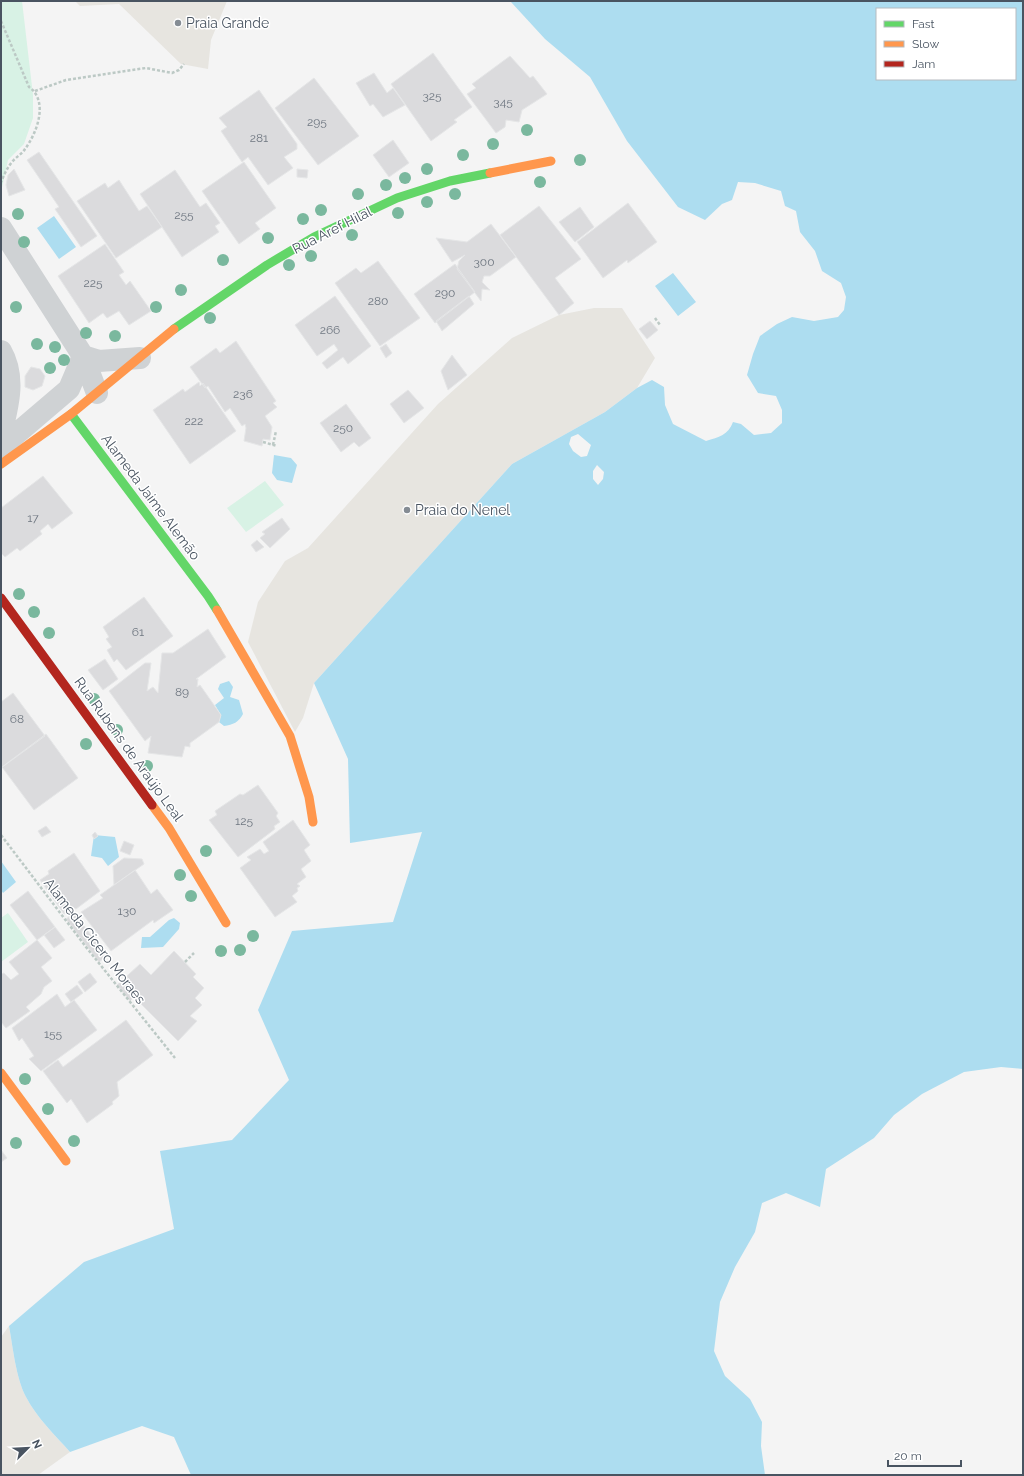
<svg xmlns="http://www.w3.org/2000/svg" width="1024" height="1476" viewBox="0 0 1024 1476" font-family="Raleway,sans-serif">
<style>
.green{fill:#d8f2e5}
.sand{fill:#e7e5e0}
.water{fill:#adddf0;fill-rule:evenodd}
.building{fill:#dbdbdd;stroke:#e5e6e7}
.lines{fill:none;stroke-linecap:round;stroke-linejoin:round}
.path{stroke:#bcc9c5;stroke-width:2.5;stroke-dasharray:3 2;stroke-linecap:butt}
.street{stroke:#cfd2d4;stroke-width:22}
.fast{stroke:#63d668;stroke-width:9}
.slow{stroke:#ff974d;stroke-width:9}
.jam{stroke:#b3261e;stroke-width:9}
.tree{fill:#7ab89e}
.poi-dot{fill:#858c94;stroke:#fff;stroke-width:1.5}
.labels{text-anchor:middle;dominant-baseline:central;stroke-width:3;stroke-linejoin:round;paint-order:stroke}
.number-label{font-size:12px;fill:#6f7781}
.poi-label{font-size:14px;fill:#495461;stroke:#fff;text-anchor:start}
.street-label{font-size:14px;fill:#495461;stroke:#fff}
</style>
<rect width="100%" height="100%" fill="#f4f4f4"/>
<path class="green" d="M1,1h21l11,94v23l-9,26 -16,16 -7,32z
M265,481l19,24 -38,27 -19,-24z
M8,913l20,29 -27,20v-44z"/>
<path class="sand" d="M75,1h152l-16,39 -3,29 -27,-5 -62,-60 -39,2z
M594,308h28l33,50 -18,30 -32,24 -93,52 -198,219 -11,35 -8,14 -47,-90 10,-40 27,-41 23,-13 130,-144 74,-66 47,-23z
M9,1326c4,22 7,52 17,71 11,21 29,38 44,55l-32,23h-37v-138z"/>
<path class="water" d="M504,1h519v1068l-22,-2 -37,5 -42,22 -28,21 -20,23 -48,31 -6,38 -34,-14 -24,10 -7,29 -20,35 -15,35 -6,49 11,25 25,23 12,23 -1,24 4,29h-574l-17,-38 -32,-11 -72,26c-15,-17 -33,-34 -44,-55 -10,-19 -13,-49 -17,-71l75,-64 90,-33 -14,-78 72,-11 57,-60 -31,-70 34,-79 101,-9 29,-90 -72,11 -2,-84 -34,-76 198,-219 93,-52 32,-24 15,-8 12,7 1,18 8,19 33,17c13,-4 22,-6 27,-19l8,2 13,11 17,-2 11,-10v-13l-6,-14 -18,-3 -11,-18 6,-21 7,-18 17,-12 15,-7 22,4 24,-4 6,-7 2,-13 -5,-14 -19,-12 -7,-20 -15,-19 -4,-21 -11,-5 -4,-15 -26,-8 -17,-1 -6,18 -10,4 -17,16 -27,-13 -51,-66 -37,-64 -45,-38 -34,-37zM877,9h138v70h-138zM578,434l13,11 -4,11 -6,1 -8,-6 -4,-7 2,-7zM597,465l7,7 -1,7 -5,6 -5,-6v-8z
M54,216l22,31 -17,12 -22,-31z
M673,273l23,29 -18,14 -23,-30z
M274,455l17,3 6,7 -5,18 -15,-3 -5,-7z
M229,681l4,6 -3,10 9,3 4,14c-4,8 -10,11 -19,12l-5,-4 2,-7 -6,-10 9,-7 -6,-9 2,-5z
M94,835l21,2 4,20 -11,9 -6,-8 -11,-2z
M1,861l15,21 -13,11 -2,-3z
M174,918l6,5 -1,6 -16,18 -22,1 1,-11h8l19,-17z"/>
<path class="building" d="M433,53l39,54 -18,13 3,2 -26,19 -40,-57z
M510,56l20,22 3,-2 14,18 -25,16 -3,12 -13,-2 -1,7 -9,6 -29,-39 9,-6 -4,-4z
M374,73l13,20 6,-5 12,17 -22,12 -10,-13 -3,2 -14,-23z
M314,78l45,58 -41,29 -43,-57z
M259,90l38,54v5l-13,8 9,11 -25,17 -20,-28 -6,5 -21,-31 6,-4 -8,-9z
M393,140l16,23 -20,14 -16,-22z
M39,152l58,84 -16,11 -26,-38 4,-2 -32,-47z
M244,162l32,46 -21,15 5,6 -21,15 -37,-53z
M14,169l11,21 -16,6 -3,-11 2,-10z
M297,169l11,1 -1,8 -10,-1z
M175,170l25,37 6,-4 14,20 -5,3 4,6 -37,25 -42,-63z
M119,180l20,31 8,-5 15,21 -46,31 -39,-57 28,-18 3,5z
M628,203l29,39 -29,21 -1,-3 -24,18 -26,-36z
M539,206l42,53 -26,19 19,25 -15,12 -59,-80z
M580,207l14,20 -19,15 -16,-20z
M491,224l25,33 -26,19h-6l-2,6 8,8 -8,-1 -1,12 -24,-32 2,-8 6,-6 -13,7 -16,-24 31,4z
M105,244l19,28 -5,3 7,10 4,-4 21,30 -22,14 -10,-14 -12,7 -4,-5 -14,10 -31,-47z
M378,261l42,57 -40,28 -45,-63 21,-15 5,5z
M455,264l20,28 -40,31 -21,-29z
M335,296l36,50 -23,18 -5,-7 -16,12 -5,-6 16,-13 -4,-6 -17,12 -22,-31z
M469,296l5,8 -32,27 -6,-10z
M650,321l8,9 -11,9 -8,-10z
M236,341l40,60 -3,2 4,4 -12,9 7,11 -2,13 -7,-1 -1,7 -18,-5 2,-13 -1,-4 -3,2 -12,-18 -5,4 -17,-26 -3,2 -15,-21 26,-19 4,5z
M386,344l6,9 -6,5 -6,-10z
M452,355l15,20 -19,15 -7,-19z
M31,367l9,2 5,7 -3,10 -9,4 -8,-3v-11z
M199,382l1,4 3,-3 33,48 -46,33 -37,-54 30,-21 2,3z
M408,390l16,18 -20,15 -14,-19z
M346,404l25,34 -12,9 -5,-5 -13,10 -21,-29z
M43,476l30,37 -21,16 -4,-5 -8,7 2,3 -22,17 -3,-3 -12,9 -4,-4v-45z
M282,518l8,11 -20,19 -10,-10 5,-4 -3,-2z
M257,540l7,7 -8,5 -5,-7z
M144,597l29,39 -47,34 -9,-11 -3,3 -7,-12 5,-3 -6,-8 3,-2 -6,-10z
M208,629l18,28 -30,22h2l-1,8 3,-2 21,30 -2,7 -29,21v4l-5,-1 -3,11 -34,-4 3,-17 -6,5 -36,-50 36,-28h6l-4,28 6,-4 5,6 4,-40h11z
M105,659l13,20 -15,11 -15,-20z
M13,693l32,43 -44,32v-66z
M46,734l32,44 -44,32 -32,-43z
M258,785l20,28 -2,3 4,6 -6,4 1,3 -37,28 -29,-37 8,-5 -2,-4 25,-17 3,1z
M293,820l17,25 -6,5 7,11 -10,8 5,8 -9,7 3,2 -3,2 1,3 -6,5 5,6 -22,15 -35,-49 11,-8 -4,-3 13,-8 4,5 5,-3 -6,-9z
M46,826l5,6 -9,5 -4,-6z
M95,832l3,4 -4,3 -2,-4z
M124,841l10,4 -4,10 -10,-4z
M74,853l26,38 -24,18 -3,-1 -9,6 -24,-34 9,-6 -1,-3z
M124,858l18,1 2,5 -30,21 -1,-19z
M135,870l16,24 6,-5 16,21 -19,13 -1,-3 -42,31 -30,-39 22,-14 -3,-3z
M28,891l27,36 -18,13 -27,-35z
M74,913l33,43 -8,6 -33,-43z
M55,927l10,13 -11,8 -10,-13z
M37,940l15,18 -11,9 11,14 -8,6 -3,7 -15,13 4,4 -24,17 -5,-6v-48l3,-1 7,7 8,-6 -10,-12z
M174,951l22,23 -3,3 11,11 -9,10 7,7 -12,11 7,5 -19,20 -44,-44 -4,4 -13,-16 23,-21 11,11z
M90,973l7,9 -12,10 -7,-10z
M77,985l6,8 -12,9 -6,-8z
M57,994l8,13 9,-7 23,30 -56,41 -12,-12 5,-3 -12,-18 -3,3 -7,-13z
M126,1020l27,35 -36,27 2,14 -7,6 1,2 -26,19 -16,-24 -4,4 -24,-32 15,-11 5,7z
M1,1150l6,8 -6,4z"/>
<g class="lines">
<path class="path" d="M1,21l28,66c20,14 8,46 -4,62 -3,5 -9,8 -13,13 -5,6 -8,13 -11,20
M35,91l31,-11 80,-12 26,5 7,-3 5,-6
M655,318l5,7
M263,442l14,4
M273,445l3,-14
M1,835l85,112 89,111
M185,962l9,-9"/>
<path class="street" d="M1,228l82,128 14,37
M1,351c15,26 7,55 0,83
M1,447l68,-58 14,-33 16,5 41,-3"/>
<path class="fast" d="M174,329l93,-64 47,-28 83,-39 53,-17 40,-8
M71,414l137,182 9,14"/>
<path class="slow" d="M490,173l61,-12
M1,464l70,-50 103,-85
M217,610l73,126 19,61 4,25
M152,805l17,23 57,95
M1,1073l65,88"/>
<path class="jam" d="M1,598l151,207"/>
</g>
<g class="tree">
<circle cx="527" cy="130" r="6"/>
<circle cx="493" cy="144" r="6"/>
<circle cx="463" cy="155" r="6"/>
<circle cx="580" cy="160" r="6"/>
<circle cx="427" cy="169" r="6"/>
<circle cx="405" cy="178" r="6"/>
<circle cx="540" cy="182" r="6"/>
<circle cx="386" cy="185" r="6"/>
<circle cx="358" cy="194" r="6"/>
<circle cx="455" cy="194" r="6"/>
<circle cx="427" cy="202" r="6"/>
<circle cx="321" cy="210" r="6"/>
<circle cx="398" cy="213" r="6"/>
<circle cx="18" cy="214" r="6"/>
<circle cx="303" cy="219" r="6"/>
<circle cx="352" cy="235" r="6"/>
<circle cx="268" cy="238" r="6"/>
<circle cx="24" cy="242" r="6"/>
<circle cx="311" cy="256" r="6"/>
<circle cx="223" cy="260" r="6"/>
<circle cx="289" cy="265" r="6"/>
<circle cx="181" cy="290" r="6"/>
<circle cx="16" cy="307" r="6"/>
<circle cx="156" cy="307" r="6"/>
<circle cx="210" cy="318" r="6"/>
<circle cx="86" cy="333" r="6"/>
<circle cx="115" cy="336" r="6"/>
<circle cx="37" cy="344" r="6"/>
<circle cx="55" cy="347" r="6"/>
<circle cx="64" cy="360" r="6"/>
<circle cx="50" cy="368" r="6"/>
<circle cx="19" cy="594" r="6"/>
<circle cx="34" cy="612" r="6"/>
<circle cx="49" cy="633" r="6"/>
<circle cx="94" cy="699" r="6"/>
<circle cx="117" cy="730" r="6"/>
<circle cx="86" cy="744" r="6"/>
<circle cx="147" cy="766" r="6"/>
<circle cx="206" cy="851" r="6"/>
<circle cx="180" cy="875" r="6"/>
<circle cx="191" cy="896" r="6"/>
<circle cx="253" cy="936" r="6"/>
<circle cx="240" cy="950" r="6"/>
<circle cx="221" cy="951" r="6"/>
<circle cx="25" cy="1079" r="6"/>
<circle cx="48" cy="1109" r="6"/>
<circle cx="74" cy="1141" r="6"/>
<circle cx="16" cy="1143" r="6"/>
</g>
<g class="poi-dot">
<circle cx="178" cy="23" r="4"/>
<circle cx="407" cy="510" r="4"/>
</g>
<g class="labels">
<g class="number-label">
<text x="432" y="96">325</text>
<text x="503" y="102">345</text>
<text x="317" y="122">295</text>
<text x="259" y="138">281</text>
<text x="184" y="215">255</text>
<text x="484" y="262">300</text>
<text x="93" y="283">225</text>
<text x="445" y="293">290</text>
<text x="378" y="301">280</text>
<text x="330" y="330">266</text>
<text x="243" y="394">236</text>
<text x="194" y="421">222</text>
<text x="343" y="428">250</text>
<text x="33" y="518">17</text>
<text x="138" y="632">61</text>
<text x="182" y="692">89</text>
<text x="17" y="719">68</text>
<text x="244" y="821">125</text>
<text x="127" y="911">130</text>
<text x="53" y="1034">155</text>
</g>
<g class="poi-label">
<text x="186" y="23">Praia Grande</text>
<text x="415" y="510">Praia do Nenel</text>
</g>
<g class="street-label">
<text transform="translate(332 230) rotate(-27)">Rua Aref Hilal</text>
<text transform="translate(151 497) rotate(53)">Alameda Jaime Alemão</text>
<text transform="translate(129 749) rotate(54)">Rua Rubens de Araújo Leal</text>
<text transform="translate(95 941) rotate(52)">Alameda Cícero Moraes</text>
</g>
</g>
<rect width="1024" height="1476" fill="none" stroke="#495461" stroke-width="4"/>
<rect x="876" y="8" width="140" height="72" fill="#ffffff" stroke="#b6bbc0"/>
<rect x="884" y="21" width="20" height="6" fill="#63d668" stroke="#b6bbc0"/>
<text x="912" y="28" font-size="12" fill="#495461">Fast</text>
<rect x="884" y="41" width="20" height="6" fill="#ff974d" stroke="#b6bbc0"/>
<text x="912" y="48" font-size="12" fill="#495461">Slow</text>
<rect x="884" y="61" width="20" height="6" fill="#b3261e" stroke="#b6bbc0"/>
<text x="912" y="68" font-size="12" fill="#495461">Jam</text>
<g transform="translate(28 1448) rotate(66)" stroke="#ffffff" stroke-width="3" paint-order="stroke">
<path d="M0-3L7 15L0 10L-7 15Z" fill="#495461"/>
<text y="-6" font-size="11" font-weight="bold" text-anchor="middle" fill="#495461">N</text>
</g>
<path d="M888 1460v6h73v-6" fill="none" stroke="#495461" stroke-width="2"/>
<text x="894" y="1460" font-size="12" fill="#495461" stroke="#ffffff" stroke-width="3" paint-order="stroke">20 m</text>
</svg>
